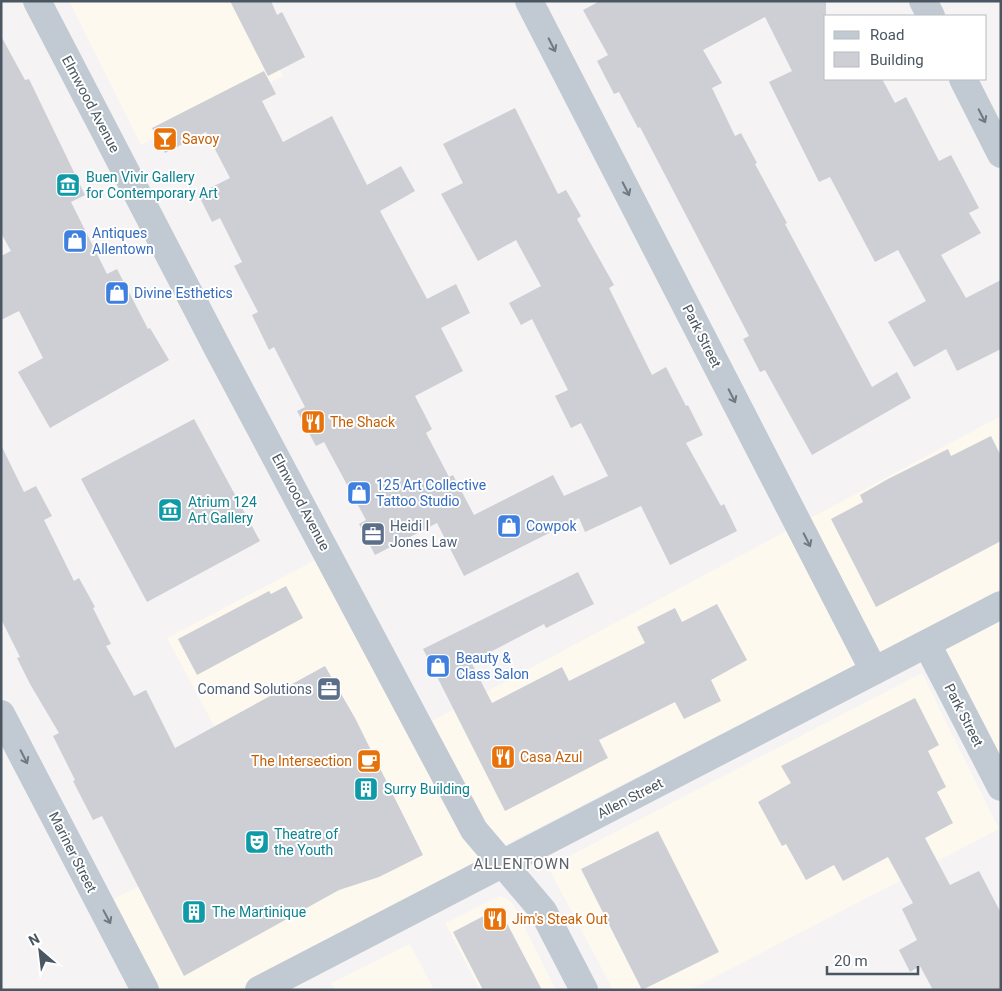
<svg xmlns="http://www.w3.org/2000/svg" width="1002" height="991" viewBox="0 0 1002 991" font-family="Roboto,sans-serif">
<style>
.commercial{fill:#fdf9ef}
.building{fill:#cdcfd5}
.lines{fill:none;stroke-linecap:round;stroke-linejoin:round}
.minor{stroke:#c1cad2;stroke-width:28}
.oneway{stroke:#6e7983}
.labels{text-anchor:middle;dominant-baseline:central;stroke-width:4;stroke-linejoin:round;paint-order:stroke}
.street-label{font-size:14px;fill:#4a5661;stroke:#fff}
.food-label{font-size:14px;fill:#c56008;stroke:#fff;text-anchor:start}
.culture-label{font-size:14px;fill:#0d838f;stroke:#fff;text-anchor:start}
.shop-label{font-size:14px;fill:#366cbe;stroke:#fff;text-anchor:start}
.service-label{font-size:14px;fill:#4e5e75;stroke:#fff;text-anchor:start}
.neighbourhood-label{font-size:15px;letter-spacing:1px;fill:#5f6368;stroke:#fff}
</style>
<rect width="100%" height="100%" fill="#f5f3f3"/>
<path class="commercial" d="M69,1h175l39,75 -142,69z
M1001,416v174l-504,259 -67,-127z
M329,553l175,310 -245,127h-114l-44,-84 104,-55 29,-88 -67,-125z
M1001,606v153l-65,-119z
M922,673l77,156 -309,161h-77l-65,-123z
M499,896l10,4 5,6 42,84h-76l-35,-67z
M410,944l24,46h-99l-4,-7z"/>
<path class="building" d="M230,1h41l6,14 5,-3 23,45 -37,19z
M600,1h226v78h56l13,24 11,-6 33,64 12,-6 28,53 -10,5 12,20 -40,22 25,43 35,-18v69l-44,22 -11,-22 -32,18 -26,-45 38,-21 -28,-51 -23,12 -45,-85 -11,5 -50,-100 23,-11 -27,-54 -62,33 19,33 -10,5 23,48 6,-3 16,30 -2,1 32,59 -2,1 87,163 25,-15 14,26 -99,57 -47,-85 -5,2 -17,-33 6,-3 -109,-209 -2,1 -19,-36 -5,2 -17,-33 11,-6 -25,-45z
M1,36l24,44 4,-1 56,116 -14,7 36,72 10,-5 31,60 2,-1 19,32 -119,68 -32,-56 25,-14 -24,-47 -18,9v-64l10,-5 -10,-18z
M264,71l12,23 -14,7 21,41 49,-26 35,69 34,-19 14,25 -35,20 47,88 29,-15 14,29 -29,15 22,43 -48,25 17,33 -6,4 23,44 4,-2 21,40 79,-40 11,21 44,-20 -27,-53 -10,5 -16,-32 13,-6 -36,-71 -11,6 -12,-22 32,-17 -25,-46 -38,21 -37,-67 22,-11 -20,-39 72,-36 43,86 8,-4 15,26 -4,3 37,66 -5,3 43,87 14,-8 20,39 2,-1 15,30 -17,8 35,63 3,-2 13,27 -67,34 -29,-59 -56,26 -6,-14 -115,58 -27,-53 -62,32 -16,-31 7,-4 -42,-78 -8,4 -19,-35 8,-4 -31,-60 -5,3 -17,-35 6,-3 -24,-46 8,-4 -22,-44 -8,4 -14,-28 32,-16 -24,-46 -41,21 -13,-25z
M194,419l66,122 -113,61 -66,-123z
M991,436l10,20v85l-125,66 -45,-88 32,-17 -3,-7 28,-16 60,-30 3,7z
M1,445l23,47 12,-6 16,30 -8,4 30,61 5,-3 16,29 -2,1 18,36 -5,2 28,50 12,-6 29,58 150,-82 30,52 68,137 -44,22 -40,13 -155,86 -82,-160 -9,4 -20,-39 2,-1 -22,-44 6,-3 -29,-49 -13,-26 3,-1 -19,-38z
M578,572l16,32 -48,24 -2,-4 -73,38 21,41 70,-36 7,14 76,-38 -8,-16 38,-19 7,14 35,-18 30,56 -36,20 10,21 -37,18 -9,-17 -76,38 9,18 -103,53 -82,-162z
M286,586l17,32 -106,57 -19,-36 91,-48 2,3z
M915,698l24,47 -11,6 18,36 -9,5 16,31 -28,15 25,47 29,-14 22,42v77h-68l-13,-24 -10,6 -11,-22 18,-10 -15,-31 11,-6 -25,-46 -45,24 -9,-16 -28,15 -20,-36 -4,2 -24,-44 33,-19 -10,-17z
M658,831l61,121 -77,38 -61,-121z
M499,908l43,82h-59l-30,-58z"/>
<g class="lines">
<path class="minor" d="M37,1l180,346 257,483 69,81 41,79
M529,1l345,670
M923,1l8,15
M963,79l38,75
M927,644l74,143
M1,714l144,276
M259,990l742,-385"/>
</g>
<defs><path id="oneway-shaft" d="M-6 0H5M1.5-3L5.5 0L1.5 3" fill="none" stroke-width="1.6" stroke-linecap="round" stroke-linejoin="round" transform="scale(1.25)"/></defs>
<g class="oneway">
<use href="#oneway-shaft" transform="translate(552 45) rotate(63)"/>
<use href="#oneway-shaft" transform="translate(982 116) rotate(63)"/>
<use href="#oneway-shaft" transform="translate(626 189) rotate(63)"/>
<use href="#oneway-shaft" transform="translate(732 396) rotate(63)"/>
<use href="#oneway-shaft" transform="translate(807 540) rotate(63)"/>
<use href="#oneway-shaft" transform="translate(24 757) rotate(63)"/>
<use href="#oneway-shaft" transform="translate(107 917) rotate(62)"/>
</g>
<defs>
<symbol id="bar-square" viewBox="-11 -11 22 22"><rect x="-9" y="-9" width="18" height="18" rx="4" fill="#e8710a" stroke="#fff"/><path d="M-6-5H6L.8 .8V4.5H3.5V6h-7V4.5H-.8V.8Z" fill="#fff"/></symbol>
<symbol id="museum-square" viewBox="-11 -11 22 22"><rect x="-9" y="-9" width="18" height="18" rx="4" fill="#0f9aa8" stroke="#fff"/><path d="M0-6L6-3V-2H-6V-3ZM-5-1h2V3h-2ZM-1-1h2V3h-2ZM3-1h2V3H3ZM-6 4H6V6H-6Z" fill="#fff"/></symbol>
<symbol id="shop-square" viewBox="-11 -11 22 22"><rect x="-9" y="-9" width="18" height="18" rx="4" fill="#3f7fe0" stroke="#fff"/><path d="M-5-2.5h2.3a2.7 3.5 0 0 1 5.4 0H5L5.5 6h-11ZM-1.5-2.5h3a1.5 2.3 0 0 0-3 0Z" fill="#fff"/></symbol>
<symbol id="restaurant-square" viewBox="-11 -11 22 22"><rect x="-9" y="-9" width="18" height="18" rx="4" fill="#e8710a" stroke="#fff"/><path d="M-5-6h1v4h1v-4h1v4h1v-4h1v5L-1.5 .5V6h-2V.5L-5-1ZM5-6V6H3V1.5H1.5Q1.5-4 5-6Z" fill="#fff"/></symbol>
<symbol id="office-square" viewBox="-11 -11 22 22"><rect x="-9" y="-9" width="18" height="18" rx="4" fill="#5c6f8a" stroke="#fff"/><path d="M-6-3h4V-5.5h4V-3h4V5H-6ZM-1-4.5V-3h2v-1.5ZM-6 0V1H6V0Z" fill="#fff"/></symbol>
<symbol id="cafe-square" viewBox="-11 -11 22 22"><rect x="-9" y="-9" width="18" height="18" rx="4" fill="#e8710a" stroke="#fff"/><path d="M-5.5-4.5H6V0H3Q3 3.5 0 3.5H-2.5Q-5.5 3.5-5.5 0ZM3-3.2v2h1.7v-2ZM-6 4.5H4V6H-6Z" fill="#fff"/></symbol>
<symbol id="building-square" viewBox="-11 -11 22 22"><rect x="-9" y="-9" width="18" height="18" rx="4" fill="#0f9aa8" stroke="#fff"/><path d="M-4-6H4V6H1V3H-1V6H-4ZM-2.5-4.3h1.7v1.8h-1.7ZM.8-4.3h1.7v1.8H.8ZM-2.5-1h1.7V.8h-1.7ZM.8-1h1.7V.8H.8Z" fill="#fff"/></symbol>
<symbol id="theatre-square" viewBox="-11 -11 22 22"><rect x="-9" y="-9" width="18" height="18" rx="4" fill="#0f9aa8" stroke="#fff"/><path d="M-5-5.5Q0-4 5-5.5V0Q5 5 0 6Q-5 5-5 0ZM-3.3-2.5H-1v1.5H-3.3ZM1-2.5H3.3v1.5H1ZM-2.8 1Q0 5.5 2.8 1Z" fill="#fff"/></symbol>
</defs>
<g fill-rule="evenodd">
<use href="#bar-square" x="151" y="125" width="28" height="28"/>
<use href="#museum-square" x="54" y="171" width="28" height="28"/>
<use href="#shop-square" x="61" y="227" width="28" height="28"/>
<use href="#shop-square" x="103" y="279" width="28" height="28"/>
<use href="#restaurant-square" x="299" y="408" width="28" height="28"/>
<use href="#shop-square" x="345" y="479" width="28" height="28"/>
<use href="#museum-square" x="156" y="496" width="28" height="28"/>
<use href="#shop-square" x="495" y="512" width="28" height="28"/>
<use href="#office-square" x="359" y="520" width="28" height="28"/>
<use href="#shop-square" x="424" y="652" width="28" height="28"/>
<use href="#office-square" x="315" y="675" width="28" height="28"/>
<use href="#restaurant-square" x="489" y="743" width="28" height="28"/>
<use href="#cafe-square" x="355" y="747" width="28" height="28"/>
<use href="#building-square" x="352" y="775" width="28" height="28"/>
<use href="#theatre-square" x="243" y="828" width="28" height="28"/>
<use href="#building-square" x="180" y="898" width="28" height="28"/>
<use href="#restaurant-square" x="481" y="905" width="28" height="28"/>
</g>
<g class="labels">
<g class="street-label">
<text transform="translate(91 104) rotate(62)">Elmwood Avenue</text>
<text transform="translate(702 336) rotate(63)">Park Street</text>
<text transform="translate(301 502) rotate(62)">Elmwood Avenue</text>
<text transform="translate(964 715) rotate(63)">Park Street</text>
<text transform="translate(630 798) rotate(-27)">Allen Street</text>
<text transform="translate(73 852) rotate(63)">Mariner Street</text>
</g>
<g class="food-label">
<text x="182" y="139">Savoy</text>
<text x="330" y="422">The Shack</text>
<text x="520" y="757">Casa Azul</text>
<text x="352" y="761" text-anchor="end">The Intersection</text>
<text x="512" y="919">Jim's Steak Out</text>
</g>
<g class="culture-label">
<text x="86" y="177">Buen Vivir Gallery<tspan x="86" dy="16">for Contemporary Art</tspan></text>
<text x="188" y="502">Atrium 124<tspan x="188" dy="16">Art Gallery</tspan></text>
<text x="384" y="789">Surry Building</text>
<text x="274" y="834">Theatre of<tspan x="274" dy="16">the Youth</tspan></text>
<text x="212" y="912">The Martinique</text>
</g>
<g class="shop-label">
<text x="92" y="233">Antiques<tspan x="92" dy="16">Allentown</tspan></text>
<text x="134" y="293">Divine Esthetics</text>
<text x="376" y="485">125 Art Collective<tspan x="376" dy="16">Tattoo Studio</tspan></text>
<text x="526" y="526">Cowpok</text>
<text x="456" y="658">Beauty &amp;<tspan x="456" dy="16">Class Salon</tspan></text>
</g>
<g class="service-label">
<text x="390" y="526">Heidi I<tspan x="390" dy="16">Jones Law</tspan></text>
<text x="312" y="689" text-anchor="end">Comand Solutions</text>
</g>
<g class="neighbourhood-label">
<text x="522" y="864">ALLENTOWN</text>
</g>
</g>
<rect width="1002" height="991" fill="none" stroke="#4a5661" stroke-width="5"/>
<rect x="824" y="15" width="162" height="65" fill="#ffffff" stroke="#b7bbc0"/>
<rect x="834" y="31" width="25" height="8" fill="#c1cad2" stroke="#b7bbc0"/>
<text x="870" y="40" font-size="15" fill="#4a5661">Road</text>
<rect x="834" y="52" width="25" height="15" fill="#cdcfd5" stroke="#b7bbc0"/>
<text x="870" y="65" font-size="15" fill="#4a5661">Building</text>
<g transform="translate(40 951) rotate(332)" stroke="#ffffff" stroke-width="4" paint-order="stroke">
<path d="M0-4L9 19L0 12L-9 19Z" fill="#4a5661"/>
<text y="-8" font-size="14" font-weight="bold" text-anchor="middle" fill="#4a5661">N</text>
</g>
<path d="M827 966v8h91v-8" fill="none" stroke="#4a5661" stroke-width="2.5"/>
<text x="834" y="966" font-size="15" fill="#4a5661" stroke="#ffffff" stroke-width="4" paint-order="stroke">20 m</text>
</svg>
